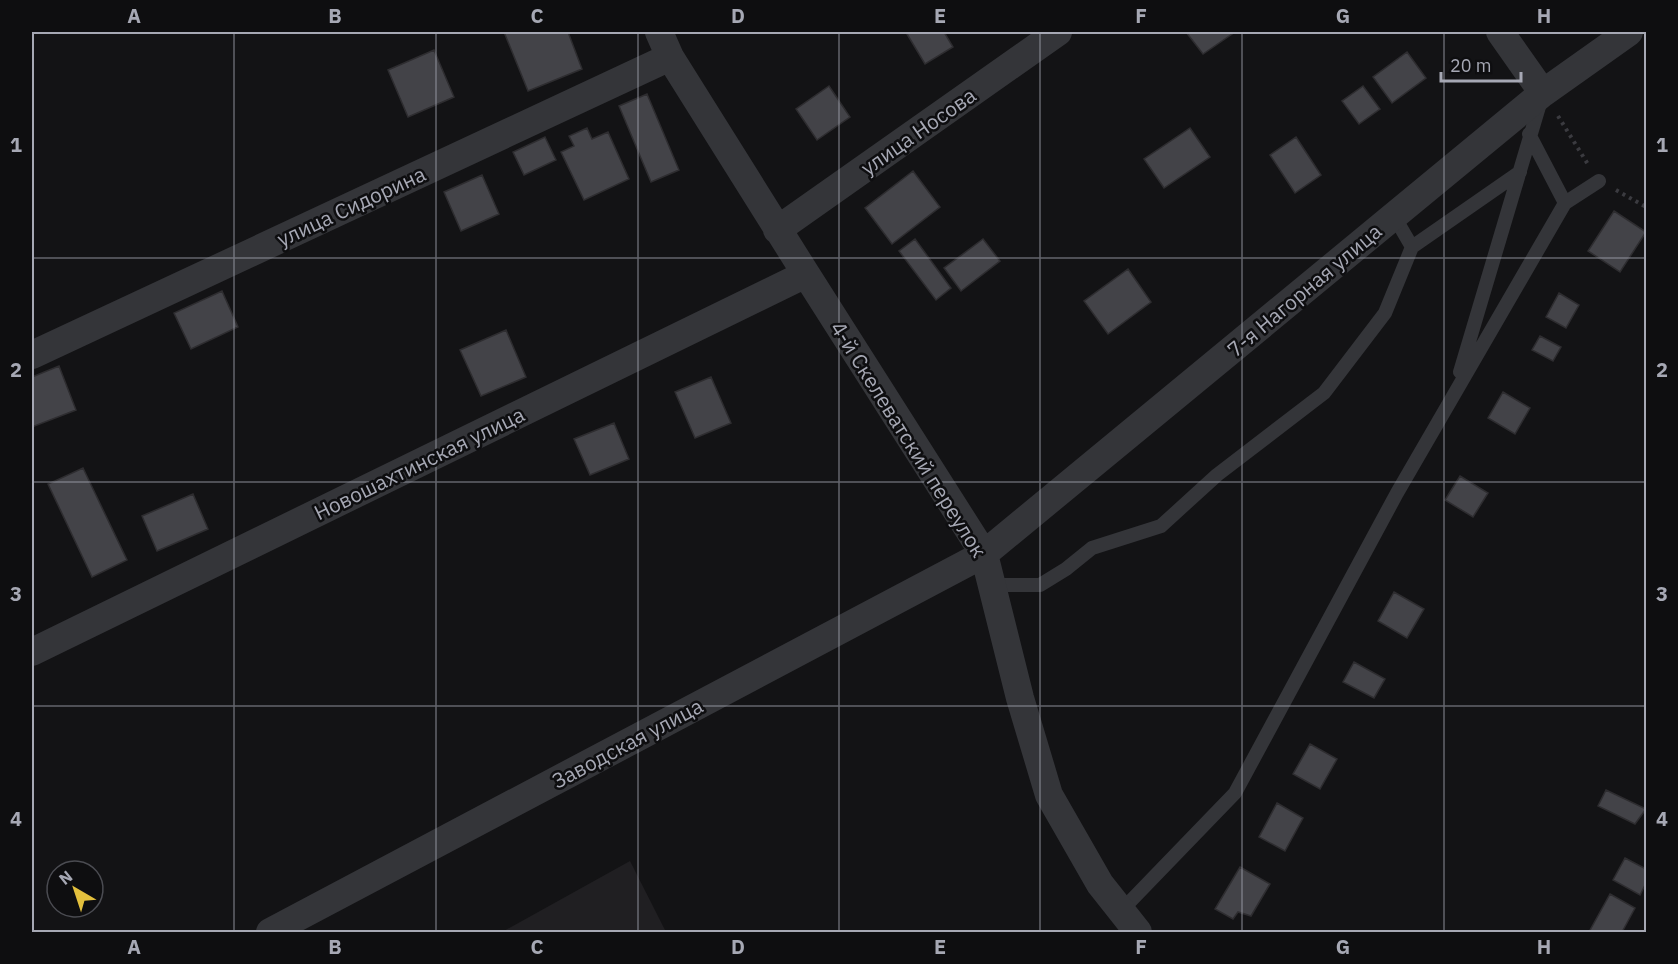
<svg xmlns="http://www.w3.org/2000/svg" width="1678" height="964" viewBox="0 0 1678 964" font-family="'IBM Plex Sans',sans-serif">
<style>
.built{fill:#201f22}
.building{fill:#434348;stroke:#2e2d30;stroke-width:1.5}
.lines{fill:none;stroke-linecap:round;stroke-linejoin:round}
.path{stroke:#3b3b40;stroke-width:4;stroke-dasharray:3 4.5;stroke-linecap:butt}
.service{stroke:#343539;stroke-width:14}
.minor{stroke:#343539;stroke-width:28}
.grid{fill:none;stroke:#a6a8b4;stroke-width:1.5;stroke-opacity:0.55}
.labels{text-anchor:middle;dominant-baseline:central;stroke-width:5;stroke-linejoin:round;paint-order:stroke}
.street-label{font-size:21px;fill:#a6a8b4;stroke:#0e0e10}
.neatline{fill:none;stroke:#a6a8b4;stroke-width:2}
.grid-label{font-size:20px;text-anchor:middle;font-weight:bold;fill:#a6a8b4}
</style>
<rect width="100%" height="100%" fill="#131315"/>
<path class="built" d="M630,861l36,71h-164z"/>
<path class="building" d="M504,32h64l14,37 -54,22z
M912,32h32l9,15 -28,17 -18,-30z
M1186,32h49l-32,22z
M434,50l20,47 -46,20 -20,-47z
M1407,52l19,26 -34,25 -19,-26z
M829,86l21,31 -33,23 -21,-31z
M1363,86l17,23 -21,15 -17,-23z
M647,94l32,76 -28,12 -32,-76z
M587,128l5,11 16,-7 21,47 -45,21 -23,-48 13,-6 -5,-10z
M1190,128l20,29 -46,31 -20,-29z
M545,137l11,23 -32,15 -11,-23z
M1296,137l25,38 -26,18 -25,-38z
M913,171l27,36 -48,37 -27,-36z
M482,175l17,39 -38,17 -17,-39z
M1614,211l32,21 -26,40 -32,-21z
M915,239l36,49 -15,12 -37,-49z
M983,239l17,22 -39,30 -17,-23z
M1128,269l23,33 -43,32 -24,-33z
M222,291l16,36 -47,22 -17,-36z
M1559,293l20,12 -13,23 -20,-11z
M506,330l20,47 -45,19 -21,-46z
M1540,336l21,11 -8,14 -21,-11z
M59,366l17,44 -44,17v-50z
M711,377l20,46 -36,15 -20,-46z
M1503,392l27,16 -15,26 -27,-16z
M614,423l15,36 -39,16 -16,-36z
M83,468l44,92 -35,17 -44,-93z
M1460,476l28,17 -15,24 -28,-17z
M193,494l15,35 -51,22 -15,-35z
M1394,592l30,17 -17,29 -29,-17z
M1354,662l31,17 -11,19 -31,-16z
M1310,744l27,15 -17,30 -27,-15z
M1606,790l40,19 -11,15 -37,-18z
M1277,803l26,15 -18,33 -26,-14z
M1625,858l21,11v14l-6,12 -27,-15z
M1240,867l30,17 -19,32 -13,-4 -5,7 -18,-10z
M1610,894l25,14 -13,24h-33z"/>
<g class="lines">
<path class="path" d="M1558,116l31,50
M1616,190l30,17"/>
<path class="service" d="M1529,134l36,69
M1412,247l108,-75
M1460,372l81,-272
M992,585h48l26,-16 26,-21 69,-22 56,-51 107,-82 61,-80 27,-66 -18,-31
M1121,911l114,-118 162,-300 168,-290 34,-22"/>
<path class="minor" d="M659,32l11,25 136,217 178,280 36,144 29,97 51,89 38,48
M1500,32l43,61
M777,230l281,-198
M32,355l638,-298
M32,652l774,-378
M270,932l714,-378 559,-461 86,-61"/>
</g>
<path class="grid" d="M234,32v900M436,32v900M638,32v900M839,32v900M1040,32v900M1242,32v900M1444,32v900M32,258h1614M32,482h1614M32,706h1614"/>
<g class="labels">
<g class="street-label">
<text transform="translate(918 131) rotate(-35)">улица Носова</text>
<text transform="translate(351 206) rotate(-25)">улица Сидорина</text>
<text transform="translate(1304 290) rotate(-40)">7-я Нагорная улица</text>
<text transform="translate(909 439) rotate(58)">4-й Скелеватский переулок</text>
<text transform="translate(419 463) rotate(-26)">Новошахтинская улица</text>
<text transform="translate(627 743) rotate(-28)">Заводская улица</text>
</g>
</g>
<rect width="1678" height="964" fill="none" stroke="#0e0e10" stroke-width="66"/>
<g transform="translate(75 889) rotate(321)"><circle r="28" fill="#0e0e10" stroke="#4b4c52" stroke-width="1.5"/>
<path d="M0-4.5L10 22L0 15L-10 22Z" fill="#e3c03d"/>
<text y="-9" font-size="16" font-weight="bold" text-anchor="middle" fill="#a6a8b4">N</text>
</g>
<path d="M1441 72v9h80v-9" fill="none" stroke="#a6a8b4" stroke-width="3"/>
<text x="1450" y="72" font-size="18" fill="#a6a8b4" stroke="#0e0e10" stroke-width="4.5" paint-order="stroke">20 m</text>
<rect x="33" y="33" width="1612" height="898" class="neatline"/>
<g class="grid-label">
<text x="134" y="23">A</text>
<text x="335" y="23">B</text>
<text x="537" y="23">C</text>
<text x="738" y="23">D</text>
<text x="940" y="23">E</text>
<text x="1141" y="23">F</text>
<text x="1343" y="23">G</text>
<text x="1544" y="23">H</text>
<text x="16" y="152">1</text>
<text x="1662" y="152">1</text>
<text x="16" y="377">2</text>
<text x="1662" y="377">2</text>
<text x="16" y="601">3</text>
<text x="1662" y="601">3</text>
<text x="16" y="826">4</text>
<text x="1662" y="826">4</text>
<text x="134" y="954">A</text>
<text x="335" y="954">B</text>
<text x="537" y="954">C</text>
<text x="738" y="954">D</text>
<text x="940" y="954">E</text>
<text x="1141" y="954">F</text>
<text x="1343" y="954">G</text>
<text x="1544" y="954">H</text>
</g>
</svg>
